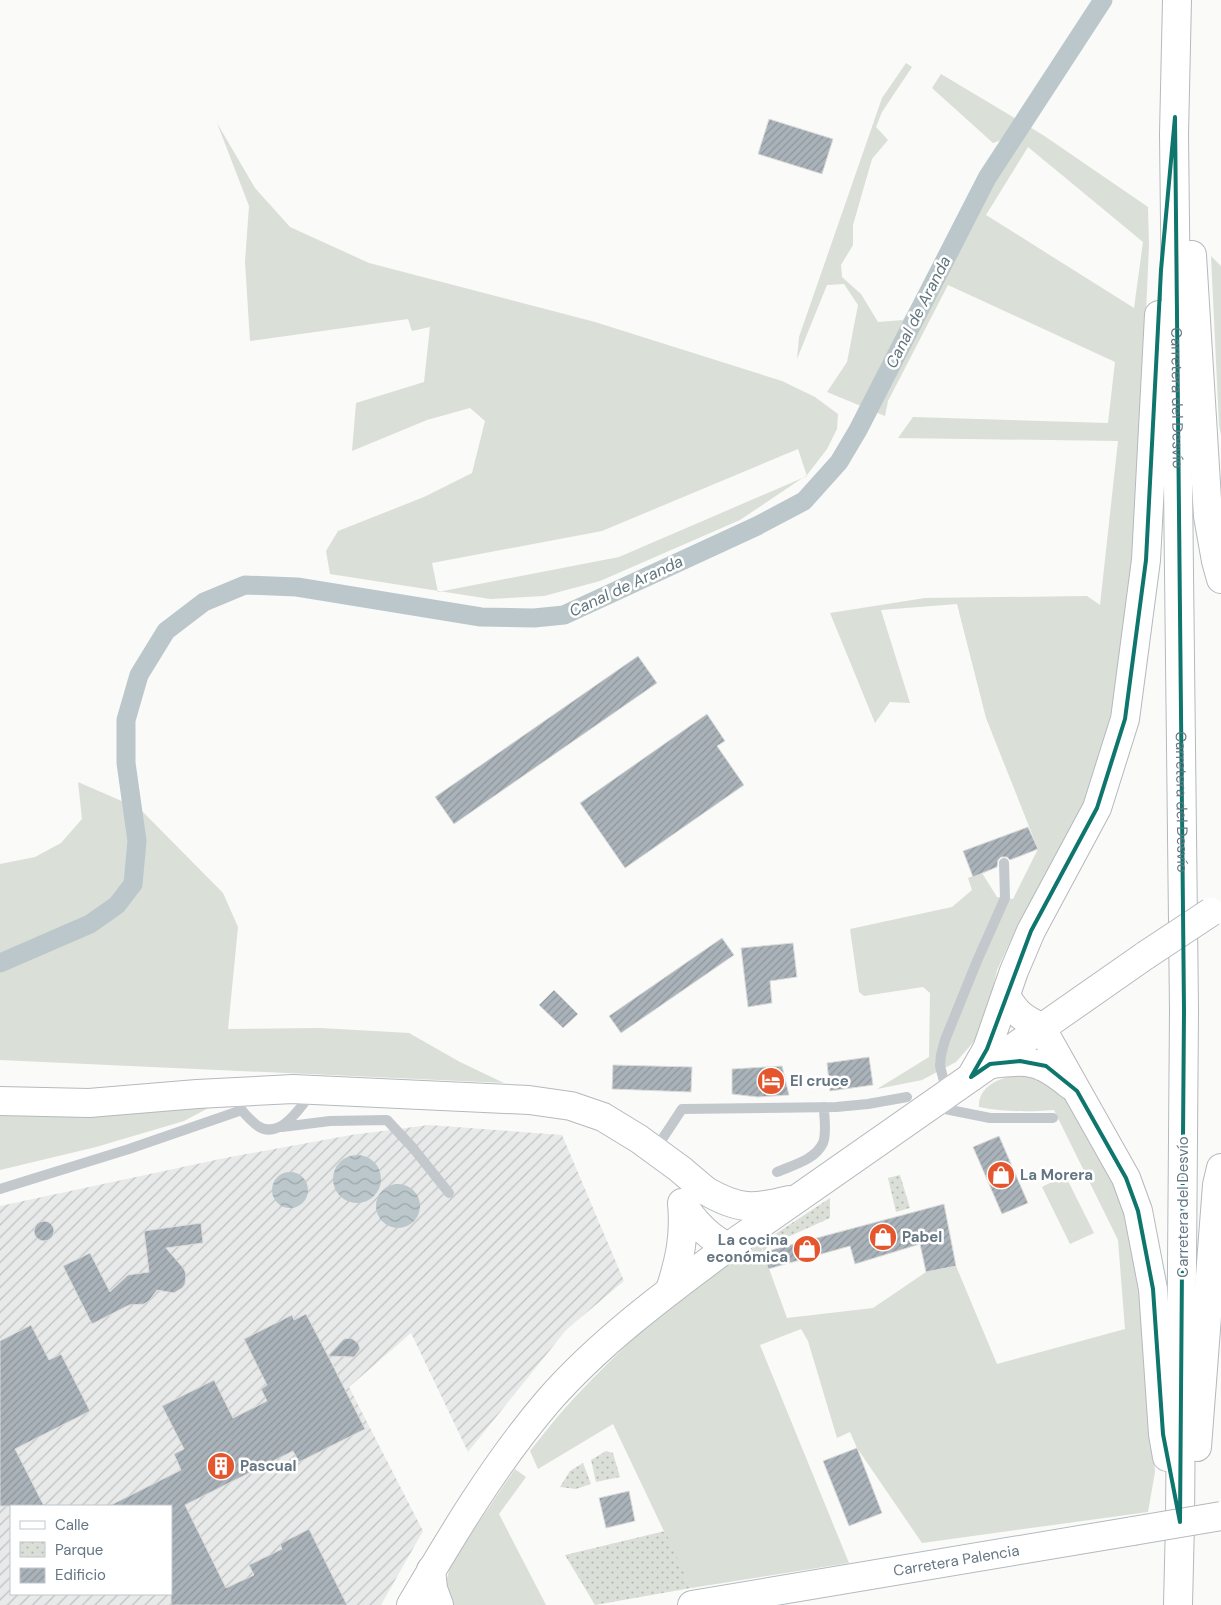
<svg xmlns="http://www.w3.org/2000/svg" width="1221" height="1605" viewBox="0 0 1221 1605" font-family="'DM Sans',sans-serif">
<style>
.industrial{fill:url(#industrial-furrows);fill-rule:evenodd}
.grass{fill:#dadfd7;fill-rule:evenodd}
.park{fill:url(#park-dots)}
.water{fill:url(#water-waves)}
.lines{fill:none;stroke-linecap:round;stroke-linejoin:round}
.canal{stroke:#bbc7cb;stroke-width:19}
.building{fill:url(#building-hatch);stroke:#dcdcda}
.secondary-casing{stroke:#b3babf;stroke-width:30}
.primary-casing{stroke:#b5babe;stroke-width:30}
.highway-casing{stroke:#b4b9bd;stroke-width:30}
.lane{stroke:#c3c8cc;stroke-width:10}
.secondary{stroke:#fff;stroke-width:28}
.primary{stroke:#fff;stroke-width:28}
.highway{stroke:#fff;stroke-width:28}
.secondary-bridge-casing{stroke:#b3babf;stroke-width:30;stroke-linecap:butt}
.primary-bridge-casing{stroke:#b5babe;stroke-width:30;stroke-linecap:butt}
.secondary-bridge{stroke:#fff;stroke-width:28}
.primary-bridge{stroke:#fff;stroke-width:28}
.marked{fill:none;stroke:#0f766e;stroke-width:4;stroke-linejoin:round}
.labels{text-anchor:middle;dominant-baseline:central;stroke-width:5;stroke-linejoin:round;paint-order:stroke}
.street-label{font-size:15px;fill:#657683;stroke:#fff}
.poi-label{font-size:15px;font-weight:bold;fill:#657683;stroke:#fff;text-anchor:start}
.water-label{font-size:16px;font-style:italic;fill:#60757c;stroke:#fff}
</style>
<defs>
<pattern id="industrial-furrows" width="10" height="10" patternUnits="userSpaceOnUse" patternTransform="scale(1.25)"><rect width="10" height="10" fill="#e8e9e9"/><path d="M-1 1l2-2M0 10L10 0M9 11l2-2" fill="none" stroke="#c0c1c2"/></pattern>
<pattern id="park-dots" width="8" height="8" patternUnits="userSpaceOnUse" patternTransform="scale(1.25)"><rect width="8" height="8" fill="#dadfd7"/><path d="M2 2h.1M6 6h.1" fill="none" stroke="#b4b9b4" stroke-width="1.8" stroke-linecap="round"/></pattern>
<pattern id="water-waves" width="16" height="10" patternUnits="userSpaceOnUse" patternTransform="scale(1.25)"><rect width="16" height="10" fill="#bbc7cb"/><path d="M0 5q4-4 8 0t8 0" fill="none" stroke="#9ca6aa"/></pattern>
<pattern id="building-hatch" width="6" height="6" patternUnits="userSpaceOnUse" patternTransform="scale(1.25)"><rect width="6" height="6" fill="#aab3b9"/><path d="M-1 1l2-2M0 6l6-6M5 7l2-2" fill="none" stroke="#8e969c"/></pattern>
</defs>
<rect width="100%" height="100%" fill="#fafaf8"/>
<path class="industrial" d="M429,1125l133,10 62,146 -58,49 -98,122 -57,-119 -62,54 74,144 -42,74h-381v-399l225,-48 126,-23zM11,1506h160v88h-160z"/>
<path class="grass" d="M906,63l6,4 -30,45 -6,15 12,13 -16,19 -19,66v20l-12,20 1,12 19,17 17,28 25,-2 23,-39 40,-81 44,-63 -17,6 -61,-55 9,-14 102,61 105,72 1,39 -15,335 -15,99 -14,57 -32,98 -53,86 -23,49 -14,61 -27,31 -34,18 -45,9 52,-32 1,-64 -7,-6 -59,9 -5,-4 -9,-63 102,-22 20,-17 -4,-12 14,-5 15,24 16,2 25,-50 -52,-131 -29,-114 -76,6 29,93 -20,-1 -15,21 -45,-110 95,-15 162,-2 13,9 18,-164 -220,-3 15,-21 195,6 7,-61 -167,-77 -60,116 -3,15 -58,-24 20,-30 11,-57 -14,-21 -17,1 -30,74 2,-22 83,-239zM1028,147l115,95 -9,66 -148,-93z
M217,123l38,65 35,39 79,36 226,59 187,59 33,16 23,17 -1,15 -10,20 -20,26 -67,45 -140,61 -56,15 -54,3 -160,-25 -4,-23 12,-20 86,-34 48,-24 13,-52 -15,-13 -43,12 -75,31 4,-48 68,-21 6,-55 -18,4 -4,-12 -158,22 -5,-79 4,-56zM798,449l9,27 -188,81 -181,35 -6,-29 170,-32z
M1211,256l10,10v170l-2,-11z
M78,782l62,27 83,84 15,34 -10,102 92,-1 89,5 51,29 44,21 -504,-23v-196l35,-7 26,-14 21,-24z
M1027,1073l20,5 21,24 48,81 16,42 9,76 14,171 -7,40 -226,31 -65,-95 -7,-16 -13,6 -29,-97 -7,-12 -41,16 89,218 -158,25 -78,-164 -75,45 -8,-18c15,-19 30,-38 46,-55 54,-58 117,-111 184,-152l27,74 86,-10 53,-36 30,-6 41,98 128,-35 -7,-89 -64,-130c-26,2 -49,2 -75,-3 -1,-25 29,-31 48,-34z
M218,1103l-34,18 -88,26 -96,23v-61z
M1065,1175l29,58 -24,11 -28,-57z
M515,1469l11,8 -27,37 47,91h-95l-5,-23 5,-19z"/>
<path class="park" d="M900,1175l10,33 -14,4 -8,-34z
M830,1198v20l-62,28 -4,6 -4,-8z
M606,1451l7,2 7,24 -24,5 -5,-22z
M583,1463l8,21 -15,5 -16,-2 10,-16z
M665,1531l26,57 -96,17 -30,-50z"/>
<path class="water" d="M333 1179a24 24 0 1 1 48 0a24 24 0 1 1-48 0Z
M272 1190a18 18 0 1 1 36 0a18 18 0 1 1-36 0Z
M376 1206a22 22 0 1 1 44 0a22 22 0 1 1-44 0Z"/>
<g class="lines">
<path class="canal" d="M0,963l90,-39 27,-19 16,-21 4,-43 -11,-78v-43l13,-45 27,-44 38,-29 41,-17 52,2 184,30 53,1 30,-3 193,-89 47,-25 35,-39 19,-32 129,-252 116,-178"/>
</g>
<path class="building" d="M769,119l64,20 -11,35 -64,-20z
M638,656l19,27 -203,141 -19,-27z
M707,714l18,27 -8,5 27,39 -119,83 -45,-65z
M1028,827l10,22 -28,11 -3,-3h-6l-3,3 -1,7 -24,10 -10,-26z
M722,938l12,17 -113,78 -12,-17z
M793,943l4,34 -27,4 2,22 -24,4 -7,-59z
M554,990l24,24 -15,14 -24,-23z
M869,1057l4,28 -43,6 -3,-28z
M613,1065l79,2 -1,25 -79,-3z
M782,1066l7,29 -31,2 -26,-3v-25z
M999,1136l29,67 -26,11 -29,-67z
M944,1204l12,62 -30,6 -6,-28 -65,20 -5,-18 -82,23 -4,-17z
M34 1231a10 10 0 1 1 20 0a10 10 0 1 1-20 0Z
M201,1223l2,20 -37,5 18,21 2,5 -1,10 -3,4 -8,5 -17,-3 -8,11 -5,3 -15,1 -37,19 -29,-58 27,-13 20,39 18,-17 21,-3 -5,-41z
M306,1314l22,42 16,-17 7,-1 7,5 2,6 -6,8 -26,-1 37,73 -66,33 -6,-11 -108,54 41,83 28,-13 -5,-10 33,-16 -2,-5 29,-15 38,76h-176v-99h-62l72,-36 -7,-16 10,-5 -22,-43 52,-26 19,38 34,-17 -6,-12 6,-4 -23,-46 48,-24 2,5z
M31,1325l18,35 12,-6 29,57 -75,38 29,57h-44v-165z
M857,1448l25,65 -33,13 -26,-65z
M629,1491l6,30 -29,7 -7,-30z"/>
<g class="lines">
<defs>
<g id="secondary">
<path d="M0,1101l89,2 108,-9 96,-5 236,11 42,6 32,11 36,22 41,30 26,22"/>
<path d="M431,1570l2,19 6,16"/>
<path id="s1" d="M692,1605l441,-74"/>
</g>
<path id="primary" d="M706,1191c33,19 47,18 83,9
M682,1203c12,19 26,34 46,44
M670,1290c10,-31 15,-54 12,-87
M411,1605c42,-71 84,-142 138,-205 52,-59 116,-106 179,-153l418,-292"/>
<g id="highway">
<path id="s2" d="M1177,0l-3,134 10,876 -4,512 -2,83"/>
<path d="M1192,255l16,261 8,45 5,18"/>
<path d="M1006,996c11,18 16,22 35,31l85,151 12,33 15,78 10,145 4,23"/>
<path d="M990,1064c39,-4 49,-5 80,21"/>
<path d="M971,1077l16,-28 27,-78 17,-40 66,-123 28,-89 21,-159 13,-245"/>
<path d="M1197,1447l20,-262 4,-17"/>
</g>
</defs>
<use href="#secondary" class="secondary-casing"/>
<use href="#primary" class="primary-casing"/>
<use href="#highway" class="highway-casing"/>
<path class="lane" d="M947,1093l-7,-27 1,-11 4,-15 32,-79 28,-63 -1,-35
M239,1106c3,6 8,10 13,15 24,25 47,-11 60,-29
M935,1107l55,11h63
M282,1127l48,-6 57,-1 26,28 36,45
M655,1150l27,-41 154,-2 32,-3 39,-7
M777,1172c16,-7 38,-12 46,-29 4,-10 1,-25 1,-36
M0,1189l129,-40 113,-39"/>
<use href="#secondary" class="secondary"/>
<use href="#primary" class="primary"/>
<use href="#highway" class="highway"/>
<defs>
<path id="secondary-bridge" d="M1133,1531l88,-15"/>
<path id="primary-bridge" d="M1146,955l65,-43"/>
</defs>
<use href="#secondary-bridge" class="secondary-bridge-casing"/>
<use href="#primary-bridge" class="primary-bridge-casing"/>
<use href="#secondary-bridge" class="secondary-bridge"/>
<use href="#primary-bridge" class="primary-bridge"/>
</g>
<path class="marked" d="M1175,117l9,893 -4,512 -17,-88 -10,-145 -15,-78 -12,-33 -49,-87 -31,-25 -26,-5 -30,3 -19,13 16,-28 44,-118 66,-123 28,-89 21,-159 15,-290z"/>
<defs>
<symbol id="hotel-disc" viewBox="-11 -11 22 22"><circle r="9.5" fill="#e4572e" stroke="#fff"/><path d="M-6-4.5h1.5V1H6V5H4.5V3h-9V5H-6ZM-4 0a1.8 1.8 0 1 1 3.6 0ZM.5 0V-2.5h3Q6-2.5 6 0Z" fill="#fff"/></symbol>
<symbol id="shop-disc" viewBox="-11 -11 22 22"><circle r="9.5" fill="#e4572e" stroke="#fff"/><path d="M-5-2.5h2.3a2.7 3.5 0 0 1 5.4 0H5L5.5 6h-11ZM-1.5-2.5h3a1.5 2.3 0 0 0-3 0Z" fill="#fff"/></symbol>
<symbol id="building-disc" viewBox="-11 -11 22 22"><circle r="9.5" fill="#e4572e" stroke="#fff"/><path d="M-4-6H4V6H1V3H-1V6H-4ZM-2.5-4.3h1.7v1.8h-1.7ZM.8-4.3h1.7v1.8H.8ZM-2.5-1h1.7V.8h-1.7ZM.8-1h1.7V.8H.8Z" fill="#fff"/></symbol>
</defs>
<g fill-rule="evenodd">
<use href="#hotel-disc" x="755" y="1065" width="32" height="32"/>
<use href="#shop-disc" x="985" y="1159" width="32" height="32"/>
<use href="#shop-disc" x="867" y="1221" width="32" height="32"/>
<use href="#shop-disc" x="791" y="1233" width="32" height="32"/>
<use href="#building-disc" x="205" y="1450" width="32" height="32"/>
</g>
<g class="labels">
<g class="street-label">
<text stroke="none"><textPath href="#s2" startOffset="398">Carretera del Desvío</textPath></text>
<text stroke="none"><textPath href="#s2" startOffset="802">Carretera del Desvío</textPath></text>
<text transform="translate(1183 1207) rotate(-90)">Carretera del Desvío</text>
<text stroke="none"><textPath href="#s1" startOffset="268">Carretera Palencia</textPath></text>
</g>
<g class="poi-label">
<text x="790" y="1081">El cruce</text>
<text x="1020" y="1175">La Morera</text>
<text x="902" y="1237">Pabel</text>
<text x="788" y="1240" text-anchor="end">La cocina<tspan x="788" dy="17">económica</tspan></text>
<text x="240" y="1466">Pascual</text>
</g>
<g class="water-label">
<text transform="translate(918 312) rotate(-63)">Canal de Aranda</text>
<text transform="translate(626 586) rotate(-25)">Canal de Aranda</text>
</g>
</g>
<rect x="10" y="1505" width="162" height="90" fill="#ffffff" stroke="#c1c8cd"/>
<rect x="20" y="1521" width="25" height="8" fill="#ffffff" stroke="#c1c8cd"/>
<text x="55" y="1530" font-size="15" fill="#657683">Calle</text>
<rect x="20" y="1542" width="25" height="15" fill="url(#park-dots)" stroke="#c1c8cd"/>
<text x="55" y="1555" font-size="15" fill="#657683">Parque</text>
<rect x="20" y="1568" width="25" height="15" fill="url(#building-hatch)" stroke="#c1c8cd"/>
<text x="55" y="1580" font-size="15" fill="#657683">Edificio</text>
</svg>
